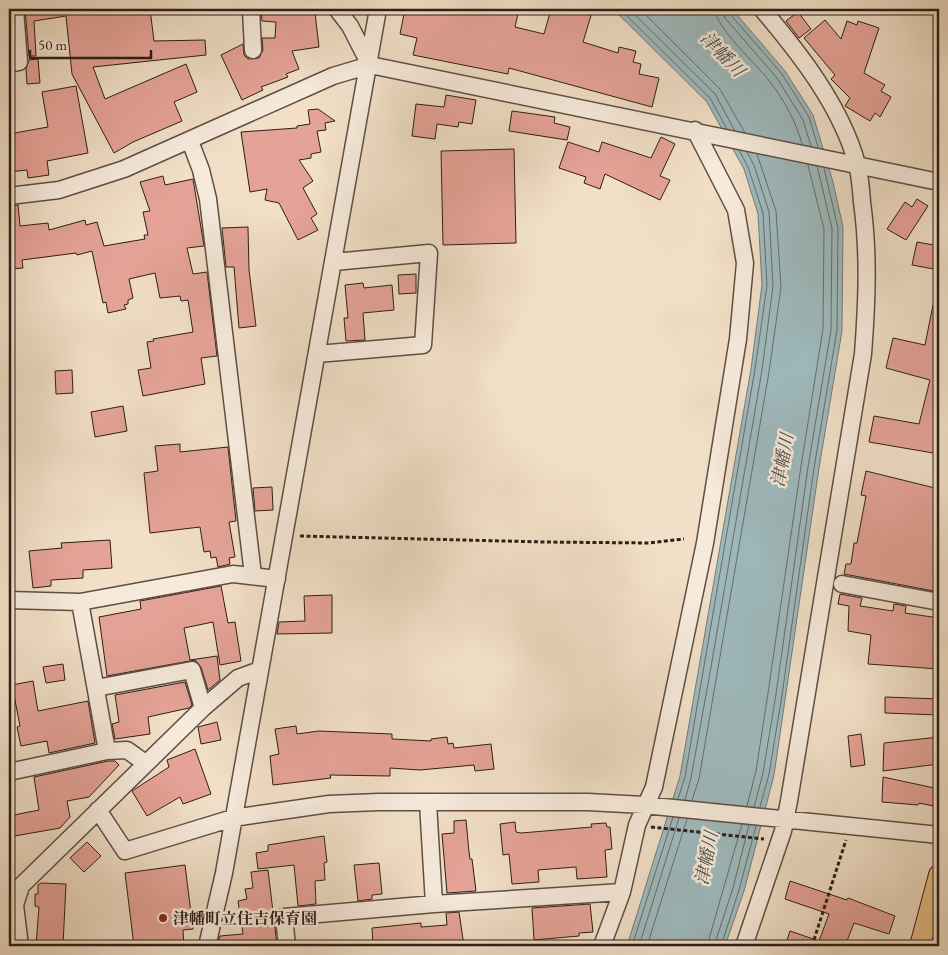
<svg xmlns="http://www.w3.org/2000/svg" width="948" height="955" viewBox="0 0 948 955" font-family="'EB Garamond','Noto Serif JP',serif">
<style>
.water{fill:#9ebabe;stroke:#717c7b}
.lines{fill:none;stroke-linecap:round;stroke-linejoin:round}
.shore{stroke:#666c6a;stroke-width:1}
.building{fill:#e5a397;stroke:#2d1e17}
.minor-casing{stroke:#5e4e43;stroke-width:19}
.major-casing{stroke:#2d1e17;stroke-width:22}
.path{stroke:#2d1e17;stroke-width:3;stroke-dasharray:4 2.5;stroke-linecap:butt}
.minor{stroke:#f6eadb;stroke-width:16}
.major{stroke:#e8c084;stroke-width:20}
.poi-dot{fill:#8f2418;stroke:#f6eadb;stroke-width:2}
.labels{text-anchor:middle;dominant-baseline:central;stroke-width:5;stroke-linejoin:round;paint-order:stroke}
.poi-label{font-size:16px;font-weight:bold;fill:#2d1e17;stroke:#f6eadb;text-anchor:start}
.water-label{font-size:18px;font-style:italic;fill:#4f4d49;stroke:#f6eadb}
</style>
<rect width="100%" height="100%" fill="#f1dfc7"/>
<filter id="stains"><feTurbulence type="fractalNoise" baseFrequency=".004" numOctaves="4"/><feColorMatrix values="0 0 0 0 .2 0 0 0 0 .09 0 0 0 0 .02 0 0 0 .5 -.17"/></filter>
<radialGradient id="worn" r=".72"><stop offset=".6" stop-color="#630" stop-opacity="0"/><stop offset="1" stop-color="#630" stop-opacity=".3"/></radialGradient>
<path class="water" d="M613,9h119l53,62 28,44 20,67 10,45 -1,104 -23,137 -45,307 -30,116 -19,55h-98l53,-170 71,-407 11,-84 -4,-71 -14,-45 -37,-67z"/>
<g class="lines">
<path class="shore" d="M620,9l90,89 17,31
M629,9l86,85 20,37
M640,9l80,80 25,44
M715,9c0,19 43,56 55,73 15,19 26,40 32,62
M722,9l3,9 52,60 26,42 8,26
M728,9l2,5 52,60 27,43 9,30
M678,799l7,-22 19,-111 51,-297 12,-84 -4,-72 -15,-46 -9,-17
M685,800l6,-22 20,-111 51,-297 11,-84 -4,-74 -15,-47 -7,-13
M692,800l7,-21 19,-111 51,-296 12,-85 -5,-76 -19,-57
M747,806l9,-35 12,-78 33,-227 22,-137 1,-100 -16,-64
M754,807l9,-34 13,-79 32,-227 23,-137 1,-102 -15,-62
M760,807l9,-33 13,-79 32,-227 23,-138 1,-102 -14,-60
M632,946l41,-129
M639,946l40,-128
M647,946l40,-127
M707,946l35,-122
M714,946l19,-58 16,-63
M721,946l18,-56 17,-64"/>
</g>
<path class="building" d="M25,9h41v2l84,-2 4,32 51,-1 1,15 -113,12 12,32 81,-35 11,28 -23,10 8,19 -49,21 -19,11 -42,-79 -6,-58 -32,5 2,35h-7z
M280,9l1,3 31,-3v4h3l4,34 -27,4 7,18 -13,5 2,3 -27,10 2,3 -21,10 -21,-45 22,-11 1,11 4,4 11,-1 4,-8 -1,-12h13l1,-16 -14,-1 -1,-11z
M405,9h114l-4,18 29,7 7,-25h42l-10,33 35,11 1,-6 17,4 -3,11 8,2 -2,10 20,4 -7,29 -143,-39 -1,6 -95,-19 4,-17 -17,-4z
M798,12l13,17 -12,9 -13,-17z
M825,20l16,19 6,-18 10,4 1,-4 21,7 -15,45 21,12 -4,6 10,6 -11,20 -5,-4 -5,8 -25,-15 5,-8 -19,-19 4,-4 -31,-37z
M38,59l2,24 -13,1 -1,-15 3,-9z
M76,86l12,67 -41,8 2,14 -21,3 -1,-8 -18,2v-38l39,-7 -6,-35z
M446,95l30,5 -4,24 -13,-2 -1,5 -21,-3 -2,15 -23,-3 4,-32 28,3z
M318,109l17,12 -10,2 1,7 -9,1 4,21 -10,2v4l-12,2 14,21 -10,7 14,26 -6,4 7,12 -20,10 -19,-37 -14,-3 2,-11 -17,3 -9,-60 56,-4v-2l13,-2 -2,-14z
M512,111l43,6 -1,6 16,4 -3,13 -58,-9z
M661,137l14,7 -15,32 10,4 -10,20 -55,-26 -5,15 -16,-6 2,-6 -27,-9 9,-26 31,10 3,-10 49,16z
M514,149l2,94 -73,2 -2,-94z
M163,176l2,9 28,-6 11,67 -17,2 6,26 14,-2 10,84 -16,2 4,26 -62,12 -5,-26 13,-2 -4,-26 7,-1 -1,-2 40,-7 -5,-32 -7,1 -1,-5 -20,2 -5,-25 -26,6 4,19 -5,2v4l-4,1 2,4 -18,4 -2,-11 -3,1 -11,-52 -15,4 -1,-2 -54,7 1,8 -14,1v-63l9,-1 2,21 28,-3 1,7 36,-10 1,5 11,-3 7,24 41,-7 -1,-4h4l-5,-23 7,-1 -10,-29z
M917,199l11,7 -22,34 -19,-11 18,-27 7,5z
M248,227l1,43 7,56 -17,2 -5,-61h-8l-4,-39z
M917,242l22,4v24l-27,-5z
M416,274v19l-17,1 -1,-19z
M363,283l1,5 28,-3 2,25 -31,3 2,27 -19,1 -2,-23h4l-3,-33z
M933,305l6,1v148l-70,-12 5,-26 45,8 11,-44 -44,-12 7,-30 32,7z
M72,370l1,23 -17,1 -1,-23z
M123,406l4,25 -32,6 -4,-25z
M180,444v8l48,-5 8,74 -7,1 6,35 -6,1 1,6 -12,3 -2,-10 -5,1 -1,-7 -6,1 -4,-25 -50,6 -6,-60 14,-2 -3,-25z
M866,471l73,18v103l-95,-18 2,-10h5l3,-21h3l9,-47 -5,-1z
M272,487l1,23 -18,1 -2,-23z
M110,540l2,28 -29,2v8l-32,2v6l-18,2 -4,-37 33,-3 -1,-5z
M221,586l7,37 7,-1 6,39 -21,4 -7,-43 -29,6 6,32 27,-4 3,24 -12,10 -7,-23 -6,-7 -88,16 -8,-59 42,-8 -1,-8z
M840,594l22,4 -2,8 33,5 1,-7 12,2 -1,7 34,5v51l-71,-5 3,-29 -23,-4 1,-25 -11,-2z
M332,595v38l-55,1 2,-12 26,-1 -1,-25z
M63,664l2,16 -19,3 -3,-16z
M33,681l5,30 50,-10 7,42 -46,10 -2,-12 -26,5 -4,-19 3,-1 -8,-41z
M185,682l7,23 -3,3 -41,9 2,17 -35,5 -3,-15 7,-2 -4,-27z
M885,697l54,2v16l-54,-2z
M217,722l4,18 -20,4 -3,-17z
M296,726l1,8 22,-3 73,3v5l39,2v-2l16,-2 1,7 5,-1 1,5 37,-4 3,25 -19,2 -1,-6 -54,5 -30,-2v8l-60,-1 1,3 -58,7 -3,-29 9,-2 -4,-25z
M861,734l4,31 -14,2 -3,-31z
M939,737v27l-56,7 1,-28z
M195,749l16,45 -28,10 -3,-7 -33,19 -15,-25 37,-24 -2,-7z
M108,761h7l4,4 -30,32 -22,4 3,16 -10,11 -51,9v-21l30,-6 -5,-33z
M883,777l56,12 -1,18 -19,-4 -1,2 -36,-3z
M466,820l3,32 1,7h2l4,32 -29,2 -5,-59 12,-1v-12z
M515,822l1,10 5,1 71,-6 -1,-3 15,-1 1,4h3l2,22 -7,1 2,27 -30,2 -1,-12 -38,3 1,12 -27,2 -3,-30 -6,1 -3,-31z
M324,836l3,26 -3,1 1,17 -10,1 1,23 -18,2 -4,-41 -36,4 -2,-16 12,-2v-6z
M87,842l14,14 -17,16 -14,-14z
M379,863l3,31 -10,1v4l-14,2 -4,-36z
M185,865l8,64 -10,1 1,16h-50l-9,-73z
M268,870l9,75 -60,1 3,-10 23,-2 -5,-33 9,-2 -2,-10 8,-1 -2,-16z
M790,881l57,19 1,-2 47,18 -6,18 -35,-11 -9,23h-60l5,-15 29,10 10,-27 -44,-15z
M41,883l25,1 -3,62 -27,-1 3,-38 -4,-1v-12h3v-9z
M590,904l3,28 -14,1v3l-45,4 -2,-32z
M459,912l5,34h-91l-1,-18 49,-5v4l26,-2 -1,-12z"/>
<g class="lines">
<defs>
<path id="minor" d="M251,9l2,41
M337,9l13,17 20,39
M9,64l10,-2 -4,-53
M190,141l11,29 7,29 45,376
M9,196l50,-6 65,-21 209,-93 37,-11 569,117
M317,354l106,-9 6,-92 -95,9
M842,584l97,18
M9,600l71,2 153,-28 44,5
M80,602l27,149
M96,688l96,-18 11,38
M9,772l98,-21 20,-1 18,13
M428,803l6,101
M98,810l27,41 108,-33 96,-14 50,-2h209l56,3 295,30
M20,946l-5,-41 6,-19 182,-178 35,-30 22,-8
M207,946l17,-73 154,-864
M287,946l-3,-29 150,-13 188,-12
M602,946l20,-54 15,-67 17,-38 51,-244 33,-204 7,-76 -9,-53 -41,-80
M744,946l39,-115 6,-30 74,-447c4,-52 6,-101 -1,-152 -1,-13 -2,-26 -5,-38 -16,-58 -57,-110 -95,-155"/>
<path id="major" d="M920,946l19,-71"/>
</defs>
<use href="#minor" class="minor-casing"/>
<use href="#major" class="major-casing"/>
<path class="path" d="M300,536l244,6 105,1 35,-4
M651,827l113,12
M812,946l34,-106"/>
<use href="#minor" class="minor"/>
<use href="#major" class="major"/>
</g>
<circle class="poi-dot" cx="163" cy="918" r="5"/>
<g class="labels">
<g class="poi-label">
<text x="173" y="918">津幡町立住吉保育園</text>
</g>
<g class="water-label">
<text transform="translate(723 54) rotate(46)">津幡川</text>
<text transform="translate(782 460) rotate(-79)">津幡川</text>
<text transform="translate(706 858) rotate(-79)">津幡川</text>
</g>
</g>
<rect width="948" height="955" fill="none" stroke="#f1dfc7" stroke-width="30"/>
<rect x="10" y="10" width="928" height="935" fill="none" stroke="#2d1e17" stroke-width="2.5"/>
<rect x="15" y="15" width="918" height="925" fill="none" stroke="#2d1e17"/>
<path d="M30 50v8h121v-8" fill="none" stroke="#2d1e17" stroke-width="2.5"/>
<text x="38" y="50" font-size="15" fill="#2d1e17" stroke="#f6eadb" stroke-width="4" paint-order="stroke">50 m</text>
<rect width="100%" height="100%" filter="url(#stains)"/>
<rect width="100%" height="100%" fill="url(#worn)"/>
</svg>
